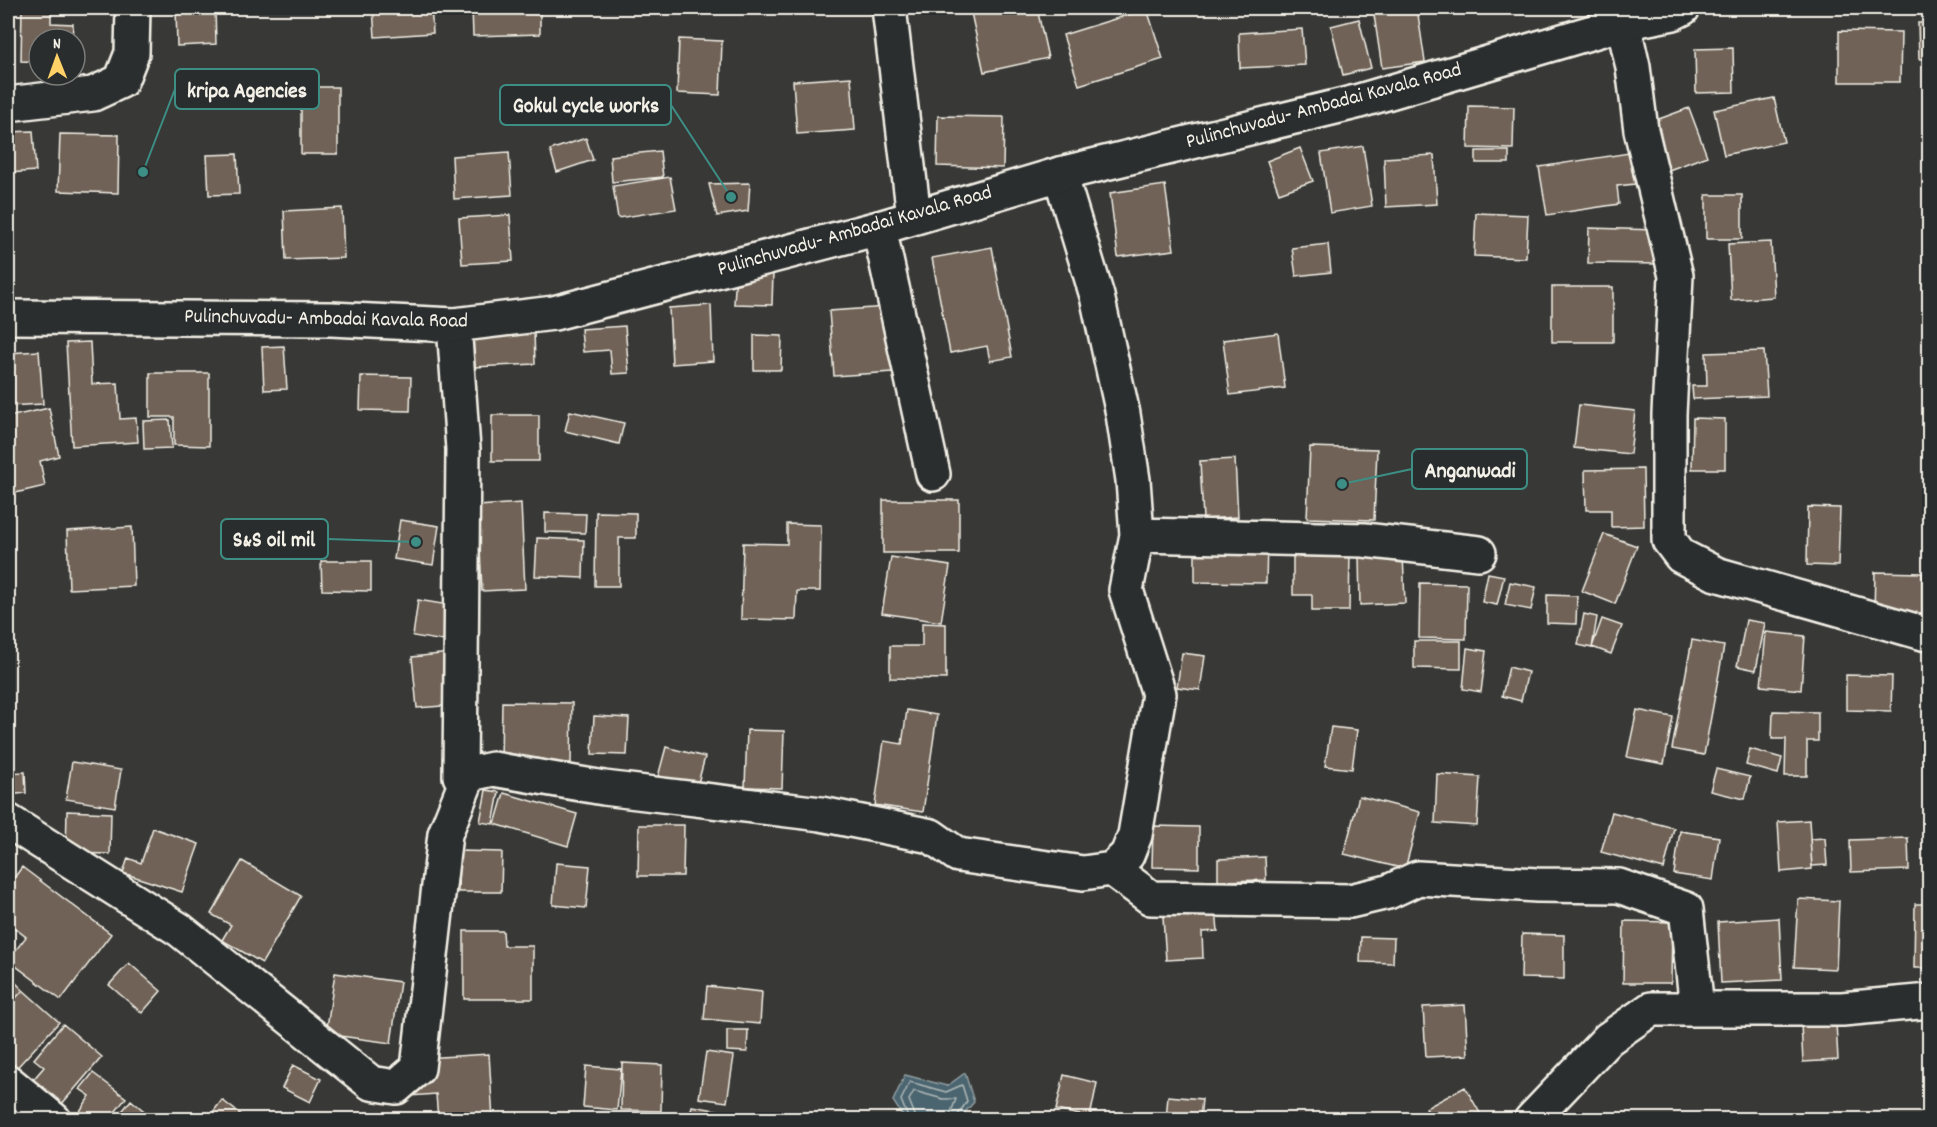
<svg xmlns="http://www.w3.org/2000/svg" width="1937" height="1127" viewBox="0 0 1937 1127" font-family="Dekko,sans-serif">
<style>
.water{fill:#4b6570;stroke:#8f9da0;stroke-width:1.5}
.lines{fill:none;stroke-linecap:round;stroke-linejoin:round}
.shore{stroke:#b0b9b8;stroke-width:1.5}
.building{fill:#706257;stroke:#f4f1e8;stroke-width:1.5}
.minor-casing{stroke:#f4f1e8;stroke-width:38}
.tertiary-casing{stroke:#f4f1e8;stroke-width:38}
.minor{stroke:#2a2d2e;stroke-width:33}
.tertiary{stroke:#2a2d2e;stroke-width:33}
.labels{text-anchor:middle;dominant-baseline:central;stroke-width:4.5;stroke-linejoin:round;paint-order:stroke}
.street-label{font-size:21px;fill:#f4f1e8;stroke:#2a2d2e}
.leader{fill:none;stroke:#3d8f86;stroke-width:2}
.callout-dot{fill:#3d8f86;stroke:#2a2d2e;stroke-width:2}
.callout{fill:#2a2d2e;stroke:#3d8f86;stroke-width:2}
.callout-label{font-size:22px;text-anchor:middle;font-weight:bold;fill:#f4f1e8}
</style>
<rect width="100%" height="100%" fill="#383836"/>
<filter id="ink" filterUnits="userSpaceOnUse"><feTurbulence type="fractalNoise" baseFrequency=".0167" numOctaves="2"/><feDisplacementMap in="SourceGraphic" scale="12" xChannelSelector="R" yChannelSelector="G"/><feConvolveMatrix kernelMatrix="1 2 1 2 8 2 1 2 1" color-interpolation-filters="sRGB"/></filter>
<g filter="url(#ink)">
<path class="water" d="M965,1073l9,29 -15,17h-54l-12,-18 12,-26 42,11z"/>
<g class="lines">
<path class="shore" d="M909,1120l-8,-20 9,-18 36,10 16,-7 5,16 -12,19
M917,1120l-8,-20 5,-9 29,8h13l-8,21"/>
</g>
<path class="building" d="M22,8h29v15l22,1 -1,15h-33v23l-18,-1z
M176,8h39l1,36 -39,2z
M373,8h58l2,25 -58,4z
M472,8h68v26l-67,2z
M970,8h67l11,50 -64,14z
M1373,8h44l8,54 -43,6z
M1147,9l16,50 -84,26 -16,-50z
M1359,19l12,49 -28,7 -12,-49z
M1918,23h12v36h-11z
M1302,29l3,36 -65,3 -1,-35z
M1839,31l62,1 -1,50h-61z
M679,39l43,2 -2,54 -43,-2z
M1733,48l1,44 -38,1 -1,-44z
M851,77l4,53 -58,4 -4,-53z
M301,87h37v67h-37z
M1774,98l10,44 -60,13 -10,-45z
M1469,106l45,1 -1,42 -45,-1z
M1689,108l18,48 -41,15 -18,-48z
M938,116l66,1 -1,51 -66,-2z
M33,131l3,40 -28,2v-41z
M60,134l59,1 -1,58 -60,-2z
M586,138l7,22 -36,12 -7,-22z
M1363,146l9,60 -42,7 -9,-60z
M1300,148l13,33 -34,12 -12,-32z
M660,151l3,26 -51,5 -2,-26z
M1476,151h33v12h-33z
M509,152l3,43 -58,4 -2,-43z
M1629,153l6,31 -18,2 2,18 -72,11 -8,-48z
M237,154l2,40 -30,1 -2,-40z
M1434,155l3,49 -51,3 -2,-49z
M670,177l6,32 -58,9 -5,-32z
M750,183l-2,28 -31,5 -8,-32z
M1165,185l9,65 -56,7 -8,-64z
M1706,195h36v44h-36z
M342,208l2,50 -58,2 -2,-49z
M1476,213l52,2 -2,43 -52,-2z
M510,215l3,46 -51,3 -3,-46z
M1589,228l68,2v34l-69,-1z
M1771,242l3,55 -43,3 -3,-56z
M1328,244l3,28 -35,4 -4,-28z
M992,247l20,110 -22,4 -3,-15 -37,7 -18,-95z
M736,272l37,1 -1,32 -38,-1z
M1552,287h61v55h-61z
M711,305l2,56 -41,3 -3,-56z
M888,307l5,65 -59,4 -5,-65z
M625,326l4,47 -17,1 -2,-24 -27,2 -2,-23z
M534,330l1,34 -61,3 -1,-34z
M1278,333l7,55 -55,7 -7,-55z
M754,335l28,1 -1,34h-27z
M90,342l2,42 26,-1 2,36 16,-1 2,24 -66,4 -6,-103z
M284,346l3,43 -23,1 -2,-43z
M39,351l4,53 -35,2v-53z
M1764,351l3,45 -74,3 -1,-13h15l-1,-33z
M150,373h59v73l-35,-1v-28h-24z
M361,376l50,1 -1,34 -50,-1z
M1579,405l56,6 -5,43 -56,-6z
M49,408l10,48 -19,5 5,25 -34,8 -3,-15v-62z
M570,411l54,12 -5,21 -54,-13z
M492,415h47v46h-47z
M1693,418l32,1v50h-33z
M170,420l2,28 -28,1 -1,-28z
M1310,447l67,2 -3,71 -67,-2z
M1235,459l3,58 -35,2 -3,-58z
M1643,469l1,57 -33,1v-17h-25l-1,-40z
M883,500h76v53h-76z
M521,503l4,86 -43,2 -4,-85z
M1808,507l32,1 -2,58 -31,-1z
M596,512l40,1v25h-17v48h-24z
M545,513l41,1 -1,19 -40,-1z
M400,520l39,6 -6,39 -39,-6z
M787,524l34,1 -1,66h-23l-1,29 -55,-1 2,-76 44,1z
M132,527l2,59 -65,3 -2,-58z
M1604,534l33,12 -22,58 -33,-13z
M537,538l47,2 -1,38 -48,-2z
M1195,540l72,2 -1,41 -71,-1z
M1293,550l57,1 -1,60h-37v-16h-19z
M1403,554l2,49 -45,2 -1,-49z
M891,557l59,9 -9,56 -59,-9z
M321,561h50v30l-49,-1z
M1875,572l47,1v40l-48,-1z
M1488,573l16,3 -7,29 -15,-3z
M1510,582l26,5 -5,23 -26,-5z
M1420,583l47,1 -1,55 -47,-1z
M1547,595l30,1 -1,28 -29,-1z
M418,600l43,7 -5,36 -43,-7z
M1584,614l13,3 -5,31 -14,-3z
M1602,619l20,7 -11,28 -19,-7z
M1746,620l19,3 -9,47 -19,-4z
M922,623l24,1v55l-56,-1v-32h32z
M1766,632l39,4 -4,54 -40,-4z
M1692,640l32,6 -20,109 -32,-6z
M1414,641h47v28l-47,-1z
M1467,648l19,3 -5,41 -18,-3z
M450,653l5,52 -38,3 -5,-51z
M1182,653l23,3 -5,34 -23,-3z
M1509,667l19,5 -7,29 -19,-5z
M1846,675l46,1 -1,35 -45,-1z
M502,702l70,1 -1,60 -70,-1z
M907,710l30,5 -14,97 -48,-7 9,-64 18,3z
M1637,710l36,7 -9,47 -37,-7z
M1773,711l45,1v29h-11v35h-22l1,-37h-14z
M594,716l35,2 -2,37 -35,-1z
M1331,727l26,3 -5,39 -27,-3z
M747,730l37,1 -2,57 -37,-1z
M666,747l39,10 -11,41 -39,-10z
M1750,749l32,9 -4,16 -32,-9z
M72,762l49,8 -6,37 -49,-8z
M1716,769l34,8 -5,22 -35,-8z
M25,772l1,21 -18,2v-22z
M1437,774l43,3 -3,49 -42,-3z
M486,790l13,2 -6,32 -13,-2z
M504,793l73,21 -9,32 -73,-22z
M1359,796l61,16 -15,57 -61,-15z
M67,811l44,2 -1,41 -44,-1z
M1612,812l62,16 -10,41 -63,-17z
M1809,820l3,49 -31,3 -3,-50z
M639,825h45l-1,51h-45z
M1153,826l46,1v41l-47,-1z
M153,828l46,16 -17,48 -59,-19 5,-15 13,5z
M1680,831l39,6 -6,43 -39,-6z
M1825,838l2,27 -15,1 -2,-27z
M1908,838l1,32 -58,2 -1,-32z
M459,851l43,1 -1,40h-43z
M1265,857l1,23 -48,1v-22z
M242,861l59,35 -39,67 -40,-23 9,-15 -20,-11z
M556,863l34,3 -4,42 -33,-3z
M22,867l89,67 -50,66 -53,-40 18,-23 -18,-14v-37z
M1215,899l3,32 -16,1 1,26 -37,2 -4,-57z
M1798,899l41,2 -3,68 -42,-2z
M1915,904h15v64h-16z
M1779,918l3,62 -61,3 -3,-61z
M1624,921l48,1 -1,61h-48z
M464,931h39l1,15h29v53h-69z
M1522,934l42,1v44l-43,-1z
M1361,937l33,1 -1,25 -33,-1z
M129,963l32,28 -19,22 -33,-28z
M335,973l65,9 -9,61 -65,-9z
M8,975l15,15 -15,17z
M707,986l55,6 -2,32 -56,-5z
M23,990l36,32 -49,53 -2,-2v-66z
M1465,1005l3,50 -42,2 -3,-50z
M1836,1022l2,38 -35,2 -2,-38z
M63,1024l39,33 -41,48 -29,-24 12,-14 -10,-8z
M727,1030h21l-1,22 -20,-1z
M706,1052l28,4 -7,46 -28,-4z
M489,1054l4,66h-55l-2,-26 -26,2 -2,-37z
M622,1063l40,2 -1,46 -40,-1z
M293,1065l28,14 -11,23 -28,-14z
M586,1066l35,3 -4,41 -34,-3z
M93,1073l33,25 -17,22h-35l16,-24 -10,-7z
M1064,1075l33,8 -7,34 -34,-7z
M1465,1087l19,33h-52l-6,-12z
M1168,1096l34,3 -2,21h-34z
M131,1100l24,20h-40z
M222,1100l26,20h-41z
M692,1106l41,7 -1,7h-43z
M664,1113l1,7h-21v-3z
M579,1115l62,1v4h-62z"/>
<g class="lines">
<defs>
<path id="minor" d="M889,8l25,208
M1623,23l10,44 8,63 35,146 -7,138v126l12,16 35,18 214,61
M8,104l85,-10 28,-13 11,-28 1,-45
M879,228l54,246
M454,325l9,124 -3,327
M1137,535l227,5 115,13
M8,821l172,109 191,153 25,4 22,-19 27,-234 20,-50 -5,-8 33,-7 111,19 217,26 110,22 27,19 125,18 29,-4 15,-14 8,-20 24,-141 -33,-104 11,-55 -4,-55 -10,-66 -26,-118 -37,-122
M1112,869l39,29 199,3 38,-9 30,-14 119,7 82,1 67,23 11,99
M8,1082l46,38
M1531,1120l77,-81 43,-30h191l88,-8"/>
<path id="tertiary" d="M8,317l323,2 123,6 100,-12 325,-85 181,-54 296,-72 267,-79 50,-10 10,-5"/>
</defs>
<use href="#minor" class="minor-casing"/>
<use href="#tertiary" class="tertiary-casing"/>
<use href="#minor" class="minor"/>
<use href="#tertiary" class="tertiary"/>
</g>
</g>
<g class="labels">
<g class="street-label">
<text transform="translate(1324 107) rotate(-15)">Pulinchuvadu- Ambadai Kavala Road</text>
<text transform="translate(855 232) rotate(-16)">Pulinchuvadu- Ambadai Kavala Road</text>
<text transform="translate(326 320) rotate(1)">Pulinchuvadu- Ambadai Kavala Road</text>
</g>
</g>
<path class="leader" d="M143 172L175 89M731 197L671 105M1342 484L1412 469M416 542L328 539"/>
<g class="callout-dot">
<circle cx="143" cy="172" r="6"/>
<circle cx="731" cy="197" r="6"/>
<circle cx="1342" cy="484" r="6"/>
<circle cx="416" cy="542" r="6"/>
</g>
<g class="callout">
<rect x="175" y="69" width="144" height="40" rx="6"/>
<rect x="500" y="85" width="171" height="40" rx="6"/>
<rect x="1412" y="449" width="115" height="40" rx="6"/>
<rect x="221" y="519" width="107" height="40" rx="6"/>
</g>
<g class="callout-label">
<text x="247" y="97">kripa Agencies</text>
<text x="586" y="112">Gokul cycle works</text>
<text x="1470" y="477">Anganwadi</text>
<text x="274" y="546">S&amp;S oil mil</text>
</g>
<rect width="1937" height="1127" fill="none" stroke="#2a2d2e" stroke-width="30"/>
<rect x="15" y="15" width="1907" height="1097" fill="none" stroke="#f4f1e8" stroke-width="2" filter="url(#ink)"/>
<g transform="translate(57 57) rotate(359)"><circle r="28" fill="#2a2d2e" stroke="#7b7b78" stroke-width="1.5"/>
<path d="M0-4.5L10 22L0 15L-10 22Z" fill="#ffd166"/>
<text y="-9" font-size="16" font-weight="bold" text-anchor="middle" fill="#f4f1e8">N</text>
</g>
</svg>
